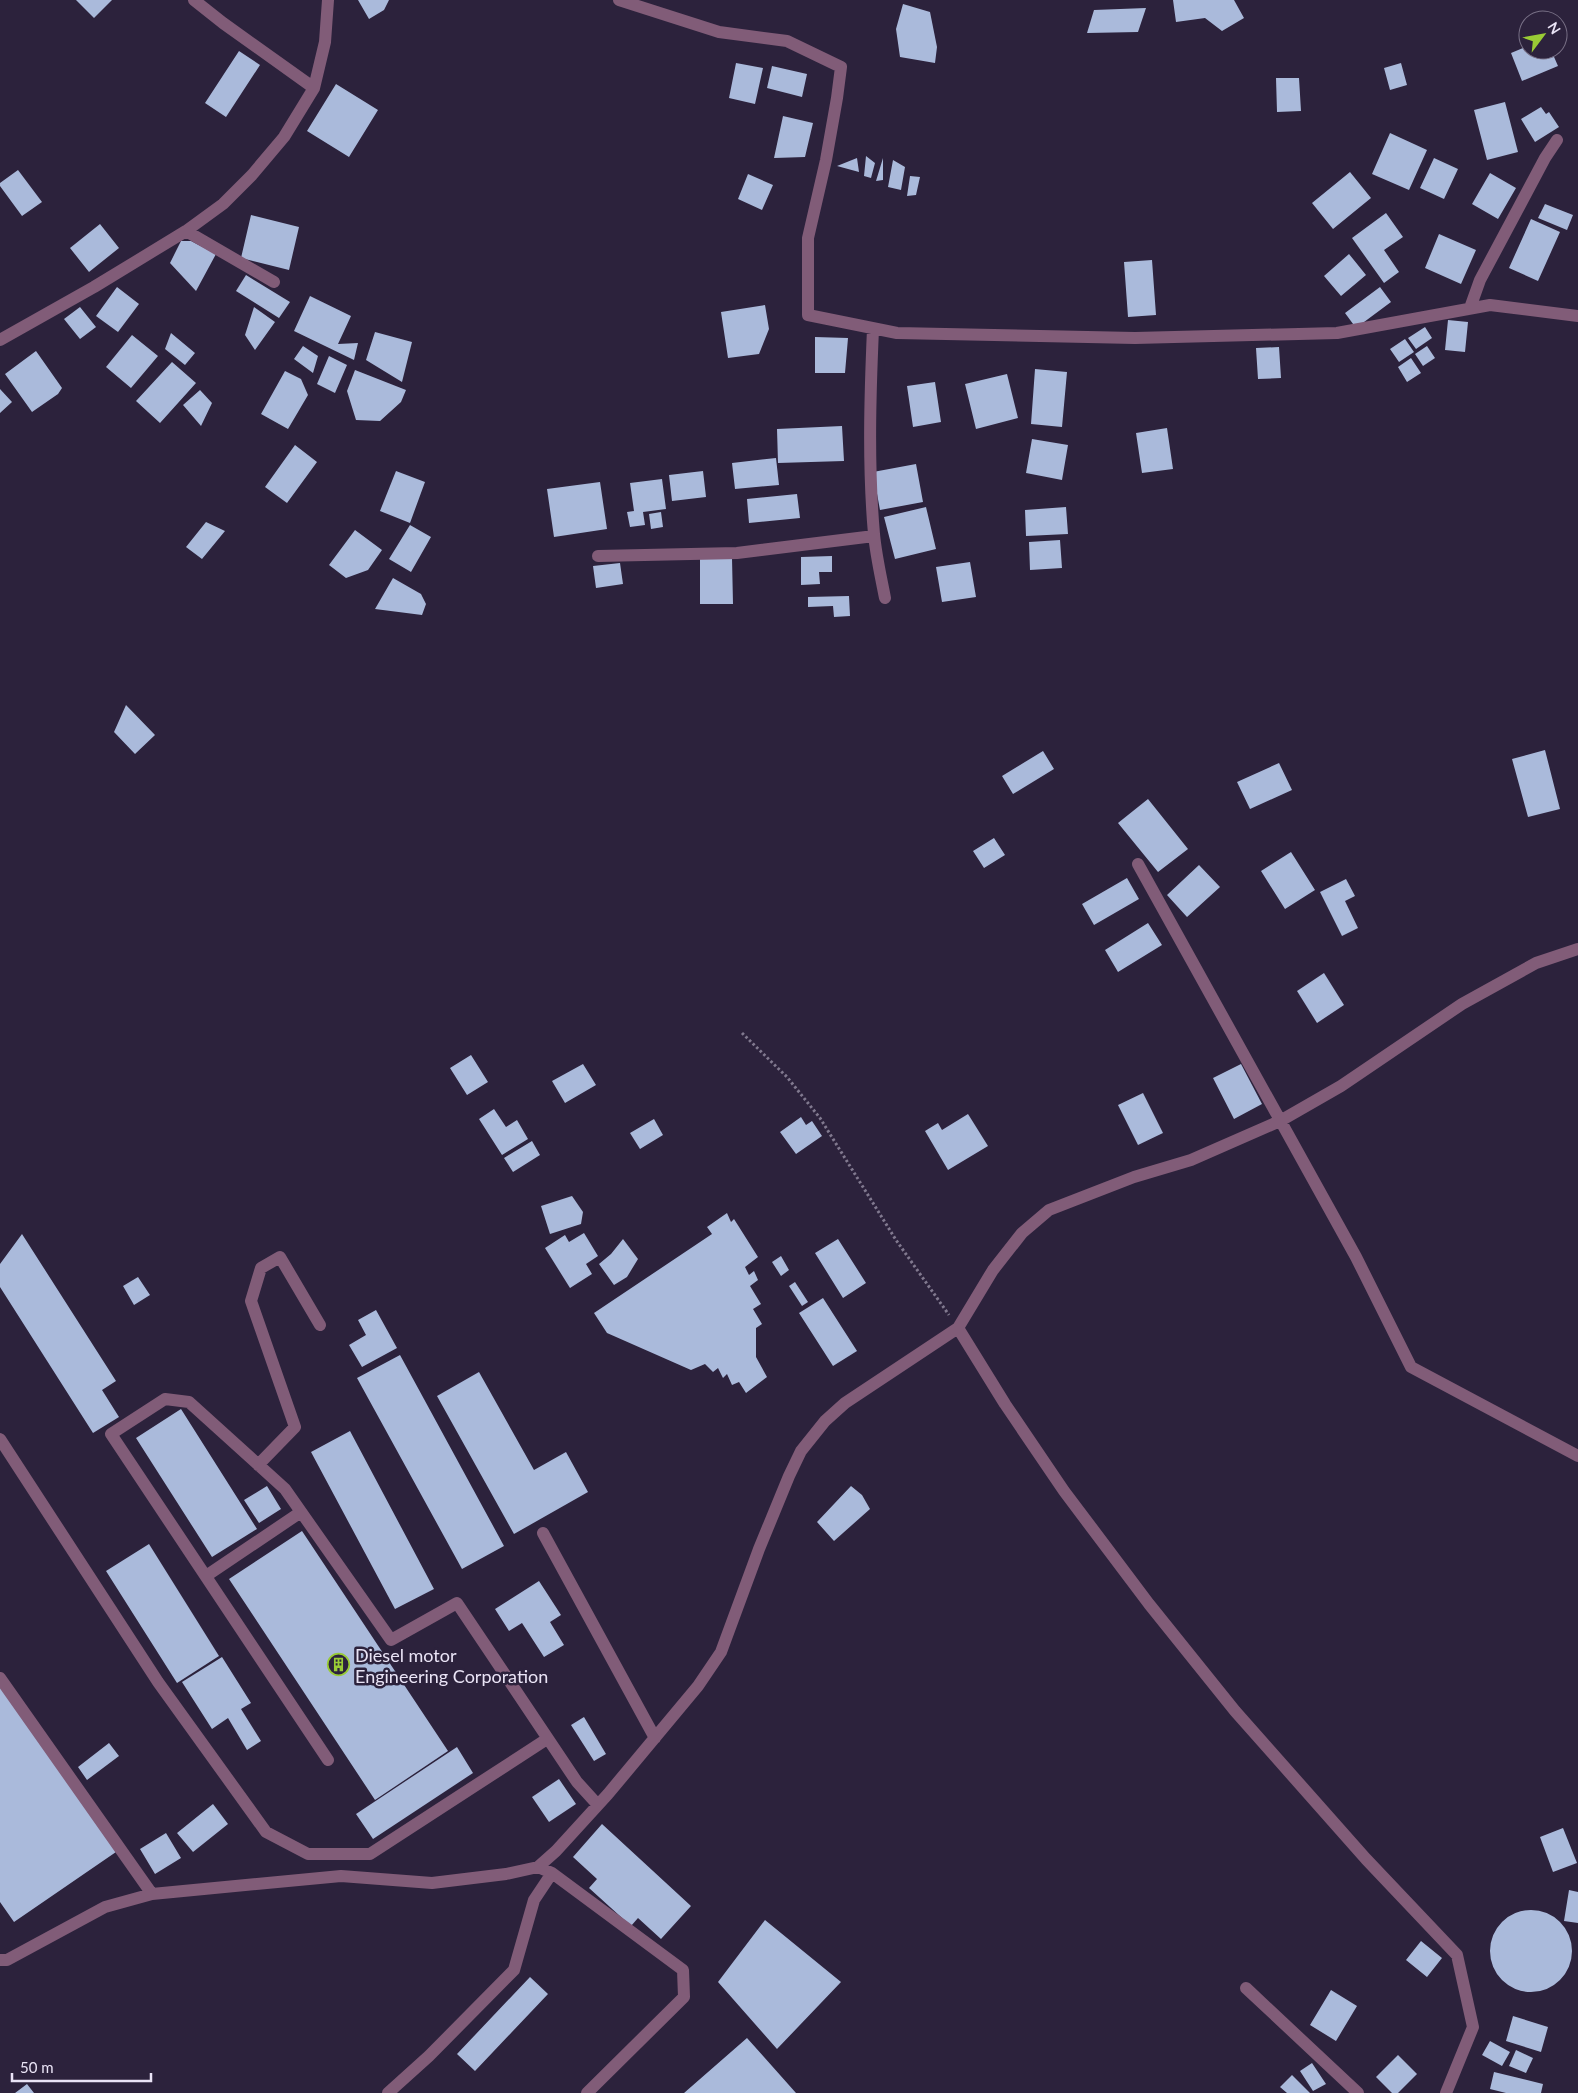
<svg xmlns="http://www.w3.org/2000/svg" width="1578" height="2093" viewBox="0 0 1578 2093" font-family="Lato,sans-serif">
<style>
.building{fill:#aabadb}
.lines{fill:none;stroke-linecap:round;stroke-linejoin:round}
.path{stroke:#81798f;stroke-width:3;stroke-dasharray:2.5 2.5;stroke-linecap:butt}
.minor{stroke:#815c78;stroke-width:12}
.labels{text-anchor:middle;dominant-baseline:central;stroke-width:5;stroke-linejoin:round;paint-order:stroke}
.poi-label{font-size:18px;fill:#eae4f6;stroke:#2c223c;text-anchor:start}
</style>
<rect width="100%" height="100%" fill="#2c223c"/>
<path class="building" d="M76,0h36l-18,18z
M358,0h31l-5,10 -15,9z
M1173,0h61l10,18 -22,13 -17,-13 -29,4z
M903,4l27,8 7,35 -2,16 -35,-6 -4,-28z
M1146,8l-8,24 -51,1 7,-23z
M1528,46v4h23l7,16 -36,15 -11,-28z
M239,51l21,14 -34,52 -21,-14z
M736,63l27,5 -8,36 -26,-6z
M1401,63l6,22 -17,5 -6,-22z
M772,66l35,8 -5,23 -35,-9z
M1276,78h23l2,33 -24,1z
M336,84l42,26 -29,47 -42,-26z
M1505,102l13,50 -31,8 -13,-50z
M1541,107l5,7 3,-2 10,15 -24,15 -14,-23z
M783,116l30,7 -8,34 -31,1z
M1390,133l37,17 -18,40 -37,-16z
M866,156l9,7 -4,15 -7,-2z
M857,158l2,14 -22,-6z
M883,158v22l-7,1z
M1434,158l24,11 -14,30 -24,-11z
M893,160l12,7 -4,23 -13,-3z
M18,170l24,32 -20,14 -22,-30v-3z
M1350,172l21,26 -38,31 -21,-26z
M1490,173l26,15 -18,31 -26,-15z
M748,174l25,11 -11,25 -24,-11z
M910,176l10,1 -4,18 -9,1z
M1545,204l28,11 -6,15 -29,-12z
M1386,213l17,24 -19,13 15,22 -15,11 -32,-45z
M251,215l48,12 -10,43 -48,-12z
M1531,219l29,13 -22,49 -29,-13z
M100,224l19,24 -30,24 -19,-24z
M1439,234l37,16 -15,34 -36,-16z
M181,241h10l25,13 -20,37 -26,-28z
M1349,254l17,21 -25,21 -17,-20z
M1152,260l4,55 -28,2 -4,-55z
M246,275l44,27 -11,16 -43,-27z
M117,287l22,17 -21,28 -22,-16z
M1380,287l11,15 -35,26 -11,-15z
M310,296l41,20 -13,28 20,-1 -4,17 -60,-29z
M765,305l4,24 -10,25 -31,4 -7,-46z
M80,307l16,20 -16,12 -16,-20z
M254,307l21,15 -20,28 -10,-15z
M1448,320l20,2 -3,30 -20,-2z
M1425,327l7,11 -16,11 -8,-11z
M375,332l37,10 -10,40 -36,-22z
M171,333l24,20 -10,12 -20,-16z
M132,335l26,21 -27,32 -25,-21z
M815,337l33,1 -3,35h-30z
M1405,339l9,13 -15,10 -9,-13z
M303,346l15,10 -5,17 -19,-14z
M1427,346l8,12 -12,8 -8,-12z
M1279,347l2,31 -23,1 -2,-31z
M36,351l26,37 -4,6 -26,18 -27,-38z
M329,356l18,9 -12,28 -18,-9z
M1411,358l10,15 -14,9 -9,-15z
M172,362l24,21 -36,40 -24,-22z
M1035,369l32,3 -5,55 -31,-3z
M355,370l51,20 -5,12 -21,19 -24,-1 -9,-29z
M285,371l16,8 7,16 -20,34 -27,-15z
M1007,374l11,44 -42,11 -11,-45z
M935,382l6,40 -28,5 -6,-41z
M0,389l12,13 -12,11z
M200,390l12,13 -11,23 -18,-21z
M842,426l2,35 -66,2 -1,-34z
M1167,428l6,41 -31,4 -6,-40z
M1032,439l36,6 -6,35 -36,-7z
M295,445l22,17 -30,41 -22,-16z
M776,458l3,27 -44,4 -3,-26z
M916,464l7,38 -43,8 -7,-38z
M396,471l29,11 -15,41 -30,-12z
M703,471l3,26 -34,4 -3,-26z
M662,479l4,30 -23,3 2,13 -15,2 -3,-15 7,-1 -4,-28z
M600,482l7,47 -53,8 -7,-48z
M797,494l3,24 -51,5 -2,-24z
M926,507l10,42 -41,10 -11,-42z
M1066,507l2,27 -42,2 -1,-26z
M661,512l2,15 -12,2 -2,-15z
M206,522l19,9 -23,28 -16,-12z
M410,525l21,12 -20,35 -22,-13z
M355,530l27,20 -14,20 -22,8 -17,-13z
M1060,540l2,28 -32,2 -1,-28z
M832,556v16h-13l1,12 -19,1v-28z
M732,558l1,46h-33v-45z
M970,562l6,35 -34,5 -6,-35z
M620,563l3,21 -27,4 -3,-22z
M393,578l28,16 5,10 -4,11 -47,-6z
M849,596l1,20 -16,1 -1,-11 -25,1v-10z
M126,705l29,30 -20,19 -21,-22z
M1545,750l15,59 -32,8 -16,-58z
M1043,751l11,18 -41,25 -11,-18z
M1279,763l13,27 -42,19 -13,-27z
M1148,799l40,50 -30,23 -40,-49z
M994,838l11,17 -21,13 -11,-17z
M1291,852l24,38 -30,19 -24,-38z
M1199,865l21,22 -33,30 -20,-22z
M1127,878l12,21 -45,26 -12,-21z
M1346,879l9,17 -10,5 13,27 -16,8 -22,-44z
M1148,923l14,22 -44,27 -13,-22z
M1324,973l20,32 -27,18 -20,-32z
M471,1055l17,27 -21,13 -17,-27z
M583,1064l13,21 -31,18 -13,-22z
M1241,1064l21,40 -28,15 -21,-41z
M1143,1093l20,40 -25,12 -20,-40z
M494,1109l12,18 11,-7 11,19 -26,16 -23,-36z
M968,1114l20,32 -40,24 -23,-39 13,-8 4,7z
M801,1117l5,8 6,-4 10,15 -26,18 -16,-22z
M654,1119l9,16 -23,14 -10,-16z
M532,1141l8,14 -27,17 -9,-14z
M572,1196l11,16 -2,12 -31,10 -9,-28z
M727,1213l4,9 3,-3 24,38 -13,10 4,8 5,-4 4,9 -8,6 11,18 -8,5 9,15 -6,4v29l11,20 -21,16 -7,-11 -7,3 -5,-11 -4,4 -5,-10 -5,4 -8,-8 -14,6 -84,-37 -13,-20 118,-79 -5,-7z
M584,1233l14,23 -12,8 6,10 -22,14 -25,-40 20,-13 4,7z
M22,1234l94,147 -14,9 17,27 -26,16 -93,-146v-23z
M623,1239l15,20 -11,18 -13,8 -15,-21 12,-10z
M838,1239l28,44 -23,15 -28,-45z
M781,1256l8,14 -8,6 -9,-14z
M138,1277l12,18 -16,10 -11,-19z
M795,1282l13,20 -6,4 -13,-20z
M823,1298l34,53 -24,15 -34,-53z
M376,1310l21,38 -35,19 -13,-22 17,-10 -8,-15z
M400,1355l104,191 -42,23 -105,-191z
M479,1372l55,98 32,-18 22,40 -74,42 -77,-138z
M181,1409l76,120 -45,28 -76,-119z
M350,1431l84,158 -39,20 -84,-157z
M267,1486l14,23 -22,14 -15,-23z
M851,1486l11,9 8,14 -36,32 -17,-19z
M302,1531l146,220 -73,49 -146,-221z
M149,1544l70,112 -42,27 -71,-112z
M539,1581l22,34 -11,7 14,23 -20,12 -22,-34 -13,8 -14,-22z
M222,1657l29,46 -10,6 20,32 -14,9 -19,-32 -16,11 -30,-47z
M0,1686l116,166 -102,70 -14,-20z
M584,1717l22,37 -12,7 -23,-36z
M109,1743l10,13 -32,24 -9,-13z
M457,1747l16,26 -100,66 -17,-25z
M559,1779l17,25 -27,18 -17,-25z
M213,1804l15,20 -35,28 -16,-19z
M602,1824l89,82 -30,33 -23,-21 -7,8 -42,-38 8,-9 -24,-22z
M1563,1828l14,35 -24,9 -13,-35z
M166,1833l15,25 -26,16 -15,-25z
M1569,1890l9,2v31l-14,-2z
M1490 1951a41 41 0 1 1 82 0a41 41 0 1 1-82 0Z
M765,1920l76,62 -64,67 -59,-67z
M1421,1941l21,17 -15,19 -21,-17z
M530,1977l18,17 -73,77 -18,-17z
M1331,1990l26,16 -21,35 -26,-16z
M1513,2016l35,11 -7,25 -35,-11z
M747,2038l49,55h-112z
M1490,2041l20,11 -8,14 -20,-11z
M1516,2050l17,8 -7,15 -17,-7z
M1398,2055l19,19 -19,19h-6l-16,-16z
M1312,2063l14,21 -13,7 -13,-20z
M1494,2072l49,12 -2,9h-35l-16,-4z
M1292,2075l18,18h-23l-7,-6z
M27,2084l7,9h-19z"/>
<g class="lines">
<path class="path" d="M742,1033l45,44 33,41 76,122 53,75"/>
<path class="minor" d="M194,0l29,23 91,65
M619,0l100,32 68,9 54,26 -4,31 -11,62 -18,78v77l89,18 238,5 202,-5 153,-28 88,11
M186,231l88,51
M1470,308l10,-28 65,-122 12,-18
M873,329c-3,68 -5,137 1,205 2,22 7,43 11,64
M0,340l94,-53 92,-56 37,-27 29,-29 32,-38 30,-49 11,-46 3,-42
M598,556l139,-3 137,-17
M1138,864l218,393 55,110 167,89
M958,1328l47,76 59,87 85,113 86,107 131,148 91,96 16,72 -27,66
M0,1439l158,243 108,150 42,22h62l177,-115
M258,1465l37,-38 -44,-126 10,-33 19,-11 40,68
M543,1533l112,205
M206,1576l95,-64
M0,1678l152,216
M328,1760l-217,-326 54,-35 24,3 96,87 106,151 66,-37 120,179 20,22
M538,1867l14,6 131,97 1,27 -97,96
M0,1960h7l98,-53 47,-13 189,-18 91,7 74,-9 32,-7 18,-16 52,-57 90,-108 23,-34 38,-103 30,-73 12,-25 24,-30 20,-18 113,-75 35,-58 29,-37 27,-23 85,-33 57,-17 89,-39 61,-35 121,-82 74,-41 42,-14
M1246,1988l112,105
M388,2093l41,-37 85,-86 20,-70 18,-27"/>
</g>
<defs>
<symbol id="building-ring" viewBox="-11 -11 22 22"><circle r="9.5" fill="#2c223c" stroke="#99cb35" stroke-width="1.5"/><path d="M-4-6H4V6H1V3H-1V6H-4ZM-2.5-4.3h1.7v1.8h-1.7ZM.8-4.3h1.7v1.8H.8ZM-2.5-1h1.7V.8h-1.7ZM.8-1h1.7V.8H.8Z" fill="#99cb35"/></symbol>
</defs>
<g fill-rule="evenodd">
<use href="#building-ring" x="326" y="1652" width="25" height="25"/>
</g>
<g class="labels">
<g class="poi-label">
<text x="355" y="1655">Diesel motor<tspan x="355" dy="21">Engineering Corporation</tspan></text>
</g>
</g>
<g transform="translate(1543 35) rotate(58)"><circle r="24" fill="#2c223c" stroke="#787086"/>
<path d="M0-4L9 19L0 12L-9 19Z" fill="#99cb35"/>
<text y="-8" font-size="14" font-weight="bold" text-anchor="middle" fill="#eae4f6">N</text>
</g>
<path d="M12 2073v8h139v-8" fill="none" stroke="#eae4f6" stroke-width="2.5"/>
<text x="20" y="2073" font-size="15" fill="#eae4f6" stroke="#2c223c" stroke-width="4" paint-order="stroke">50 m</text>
</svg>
